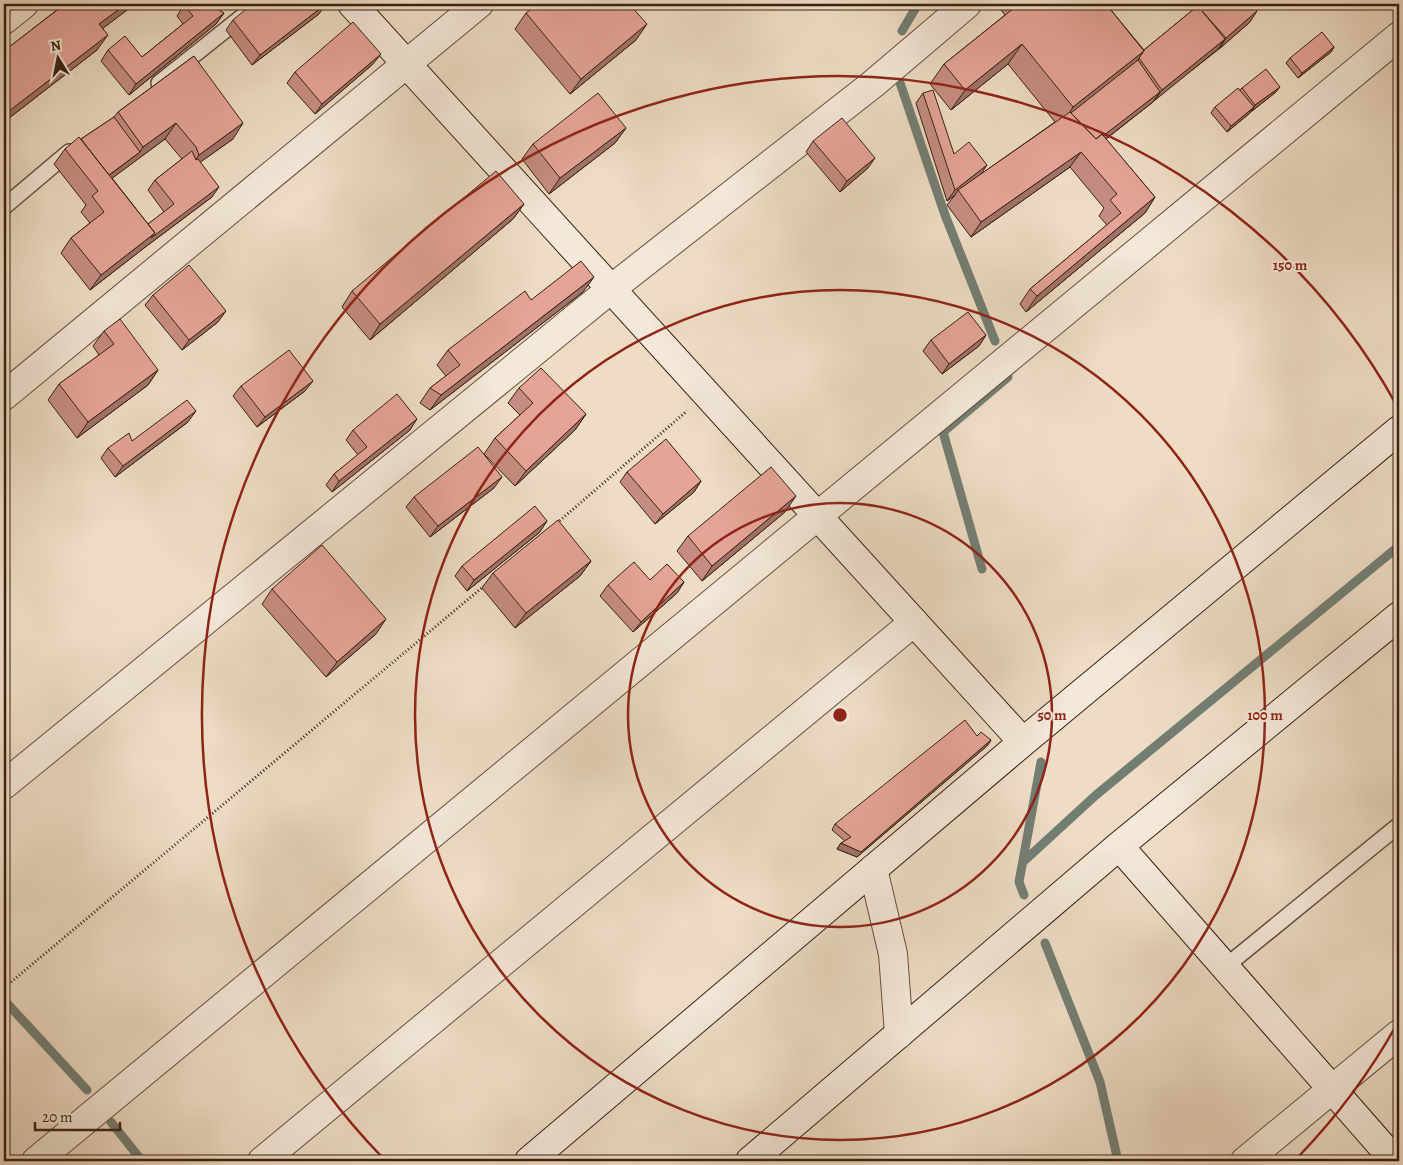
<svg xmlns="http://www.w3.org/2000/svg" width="1403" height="1165" viewBox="0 0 1403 1165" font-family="Alegreya,serif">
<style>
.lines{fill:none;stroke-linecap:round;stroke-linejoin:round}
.stream{stroke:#737e73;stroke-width:9}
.lane-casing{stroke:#674f3f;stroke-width:18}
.street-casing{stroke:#674f3f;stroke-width:30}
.secondary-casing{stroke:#3a2012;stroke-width:30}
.path{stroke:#3a2012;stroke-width:3;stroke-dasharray:1 2.5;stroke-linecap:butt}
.lane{stroke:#f4e8d9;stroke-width:15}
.street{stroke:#f4e8d9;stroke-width:28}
.secondary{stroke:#f4e8d9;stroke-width:28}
.wall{fill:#c58d82;stroke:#3a2012;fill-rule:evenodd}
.shaded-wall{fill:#a0736a;stroke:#3a2012}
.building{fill:#e5a497;stroke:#3a2012}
.ring{fill:none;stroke:#8f2418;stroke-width:2.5}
.centre{fill:#8f2418;stroke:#f4e8d9;stroke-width:2.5}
.ring-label{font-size:15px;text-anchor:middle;font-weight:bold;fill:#8f2418;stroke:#f4e8d9;stroke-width:4;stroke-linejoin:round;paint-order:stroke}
</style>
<rect width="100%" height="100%" fill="#eedcc5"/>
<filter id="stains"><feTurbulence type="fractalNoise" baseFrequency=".004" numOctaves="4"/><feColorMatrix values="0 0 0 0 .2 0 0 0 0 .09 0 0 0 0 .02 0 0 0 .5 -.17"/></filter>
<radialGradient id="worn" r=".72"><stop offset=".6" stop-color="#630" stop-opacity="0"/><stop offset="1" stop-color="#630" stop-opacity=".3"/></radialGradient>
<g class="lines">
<path class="stream" d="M902,31l16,-27
M897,74l48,141 50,126
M982,569l-39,-137 65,-55
M1023,862l73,-67 303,-249
M1024,895l-5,-13 22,-120
M1045,943l55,139 18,79
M4,1000l83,90
M111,1122l31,39"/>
<defs>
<path id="lane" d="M159,83l99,-79
M4,207l65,-55
M1225,967l174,-142"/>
<path id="street" d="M4,20l20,-16
M4,396l475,-392
M4,785l607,-496 262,-205 94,-80
M873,869l20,85 6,80
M36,1161l1363,-1125
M262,1161l652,-539
M1245,1161l154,-127"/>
<path id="secondary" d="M352,4l671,738
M1119,846l276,315
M529,1161l494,-419 376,-312
M750,1161l369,-315 280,-230"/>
</defs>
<use href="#lane" class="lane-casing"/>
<use href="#street" class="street-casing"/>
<use href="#secondary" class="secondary-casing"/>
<path class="path" d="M557,523l130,-112
M11,982l473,-396"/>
<use href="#lane" class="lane"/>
<use href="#street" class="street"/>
<use href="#secondary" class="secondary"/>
</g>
<path class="wall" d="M61,4h74l-32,24 -6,22 -93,72v-71l58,-45z
M996,4h110l38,46 56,-46 50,18 -31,27 -65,51 -1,2 -47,37 49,58 -10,16 -119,99 -6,-8 10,-15 77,-64 -8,-9 5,-8 -34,-41 -99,70 -24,-32 8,-10 -8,6 -31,-98 7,-10 31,61 27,20 74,-52 -47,-58 -57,46 -21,-26 14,-20 61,-49z
M184,5l40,8 -8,11 -87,71 -28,-34 7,-11 34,7 41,-33 -6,-8z
M526,13l110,27 -66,54 -55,-65z
M319,14l-67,51 -26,-35 7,-10z
M1334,47l-3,5 -33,26 -12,-15 4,-5z
M194,56l39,83 -33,23 12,35 -68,51 -54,42 -29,-37 10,-15 19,-15 -9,-11 5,-7 -32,-41 11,-15 16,-10 33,-22 4,-5zM165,139l17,20 -27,21 -7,10 16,22 -16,12 -36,-46z
M373,64l-58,50 -28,-31 8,-11z
M1242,88l34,4 -24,19 -2,2 -23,19 -16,-19 4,-6 25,-17z
M626,128l-11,15 -66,51 -27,-35 11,-15z
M813,141l55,27 -28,24 -34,-40z
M524,204l-11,15 -143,121 -28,-33 10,-16z
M583,292l-153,118 -10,-7 10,-15 16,-12 -9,-11 11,-15 83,-50z
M153,295l65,27 -36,28 -37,-45z
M104,331l54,39 -10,15 -71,53 -29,-38 11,-16 40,-29 -6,-9z
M986,335l-7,11 -37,28 -19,-23 8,-11z
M241,386l64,5 -48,36 -24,-31z
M519,388l67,26 -11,16 -60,56 -31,-32 11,-16 25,-23 -12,-12z
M188,422l-73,55 -14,-19 7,-10 24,-7z
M353,430h57l-78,62 -6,-7 8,-11 24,-19 -12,-15z
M627,472l74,9 -7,11 -39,32 -35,-42z
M494,488l-64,49 -24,-30 8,-10z
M785,512l-83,69 -25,-30 11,-15z
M540,532l-73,59 -12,-15 7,-10z
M591,561l-11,15 -65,52 -33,-40 11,-15z
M684,582l-7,11 -44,39 -33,-36 8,-11z
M272,589l104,45 -50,43 -64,-73z
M977,736l14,4 -4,6 -130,111 -20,-8 4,-6 4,-2 -13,-11 3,-6z"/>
<path class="shaded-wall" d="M126,4h9l-46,35 10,-15z
M326,4l-7,10 -67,51 8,-10z
M1257,11l-7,11 -31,27 7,-11z
M224,13l-8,11 -87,71 7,-11z
M647,24l-11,16 -66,54 11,-15z
M108,35l-11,15 -93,72v-3l5,-8z
M1225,39l-7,10 -64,52 8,-11z
M1022,44l-14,20 -57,46 14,-20z
M1334,47l-3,5 -33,26 4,-5z
M1144,51l-14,20 -63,46 6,-10z
M381,54l-8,10 -58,50 7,-10z
M1280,87l-4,5 -24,19 3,-6z
M1160,92l-7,10 -68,53 7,-11z
M1254,107l-4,6 -23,19 4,-6z
M176,123l-11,16 -66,49 8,-11 33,-25 3,-5z
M243,123l-10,16 -45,32 11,-16z
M626,128l-11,15 -66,51 11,-16z
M1081,152l-11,15 -99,70 10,-15z
M875,158l-7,10 -28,24 7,-11z
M987,165l-7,11 -22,14 -3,5 -8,6 8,-11z
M219,187l-7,10 -68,51 -54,42 11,-15 54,-42z
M1155,197l-10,16 -119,99 11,-16z
M524,204l-11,15 -143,121 10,-16z
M594,277l-11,15 -153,118 11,-15z
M226,311l-8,11 -36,28 7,-10z
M986,335l-7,11 -37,28 7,-10z
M158,370l-10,15 -71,53 11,-16z
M313,381l-8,10 -48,36 8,-10z
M196,411l-8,11 -73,55 8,-11z
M586,414l-11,16 -60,56 11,-15z
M417,419l-7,11 -78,62 7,-11z
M502,477l-8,11 -64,49 8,-11z
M701,481l-7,11 -39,32 8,-10z
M796,496l-11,16 -83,69 10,-15z
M547,521l-7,11 -73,59 7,-11z
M591,561l-11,15 -65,52 11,-15z
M684,582l-7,11 -44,39 8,-10z
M386,619l-10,15 -50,43 11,-15z
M991,740l-4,6 -130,111 -20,-8 4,-6 20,9z"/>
<path class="building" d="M65,4h61l-27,20 9,11 -99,76 -5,-7v-53z
M186,4h23l15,9 -88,71 -28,-34 17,-14 17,21 51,-41 -9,-11z
M252,4h74l-66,51 -27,-35z
M538,4h91l18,20 -66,55 -55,-66z
M1019,4h87l38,47 -71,56 -51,-63 -57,46 -21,-26z
M1200,4h51l6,7 -31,27 -24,-27 23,28 -63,51 -23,-32 5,-7v-1z
M353,22l28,32 -59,50 -27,-32z
M1322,32l12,15 -32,26 -12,-15z
M194,56l49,67 -44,32 -3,-8 -20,-24 -33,24 -25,-35z
M1138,60l22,32 -57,44 -1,-2 -6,5 -25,-26z
M1266,69l14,18 -25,18 -13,-17z
M1238,88l16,19 -23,19 -16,-19z
M933,90l21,64 15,-12 18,23 -32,25 -32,-97z
M598,93l28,35 -66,50 -27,-34z
M1070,112l26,27 6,-5 53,63 -118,99 -7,-7 91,-76 -11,-13 7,-6 -36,-42 -100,70 -23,-32z
M114,117l26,35 -31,23 -28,-36z
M842,118l33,40 -28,23 -34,-40z
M79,137l76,96 -54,42 -30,-37 33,-26 -12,-16 6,-5 -33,-42z
M192,151l4,9 2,-1 21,28 -68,51 4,-5 -7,-9 26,-20 -19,-24z
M496,171l28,33 -144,120 -28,-33z
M581,261l13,16 -153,118 -11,-7 30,-23 -12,-15 77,-59 6,9z
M189,265l37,46 -37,29 -36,-45z
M968,312l18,23 -37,29 -18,-24z
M120,319l38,51 -70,52 -29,-38 55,-40 -10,-13z
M289,350l24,31 -48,36 -24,-31z
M541,368l45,46 -60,57 -31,-33 38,-35 -14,-15z
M397,394l20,25 -78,62 -5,-7 33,-27 -14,-17z
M187,400l9,11 -73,55 -15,-18 21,-15 3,8z
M666,439l35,42 -38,33 -36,-42z
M478,447l24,30 -64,49 -24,-29z
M771,467l25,29 -84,70 -24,-30z
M535,506l12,15 -73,59 -12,-14z
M558,520l33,41 -65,52 -33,-40z
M322,545l64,74 -49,43 -65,-73z
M634,562l16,18 17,-16 17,18 -43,40 -33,-37z
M965,720l12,16 4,-4 10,8 -130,112 -20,-9 10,-6 -16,-13z"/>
<g class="ring">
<circle cx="840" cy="715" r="212"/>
<circle cx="840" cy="715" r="425"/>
<path d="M1397 1024A637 637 0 0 1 1298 1157M382 1157A637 637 0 1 1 1397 406"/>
</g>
<circle cx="840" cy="715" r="8" class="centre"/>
<g class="ring-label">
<text x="1290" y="270">150 m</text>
<text x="1052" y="720">50 m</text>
<text x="1265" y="720">100 m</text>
</g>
<rect width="1403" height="1165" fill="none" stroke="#eedcc5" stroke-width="20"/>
<rect x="5" y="5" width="1393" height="1155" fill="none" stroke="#3a2012" stroke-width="2.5"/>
<rect x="10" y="10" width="1383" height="1145" fill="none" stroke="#3a2012"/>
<g transform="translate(58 58) rotate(350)" stroke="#f4e8d9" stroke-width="4" paint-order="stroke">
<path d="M0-4L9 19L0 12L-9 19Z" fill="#3a2012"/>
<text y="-8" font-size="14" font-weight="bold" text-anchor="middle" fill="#3a2012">N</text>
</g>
<path d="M35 1122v8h85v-8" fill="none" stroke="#3a2012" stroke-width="2.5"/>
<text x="42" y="1122" font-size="15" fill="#3a2012" stroke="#f4e8d9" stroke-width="4" paint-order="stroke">20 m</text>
<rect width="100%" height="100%" filter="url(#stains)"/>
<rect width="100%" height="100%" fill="url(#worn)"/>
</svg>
